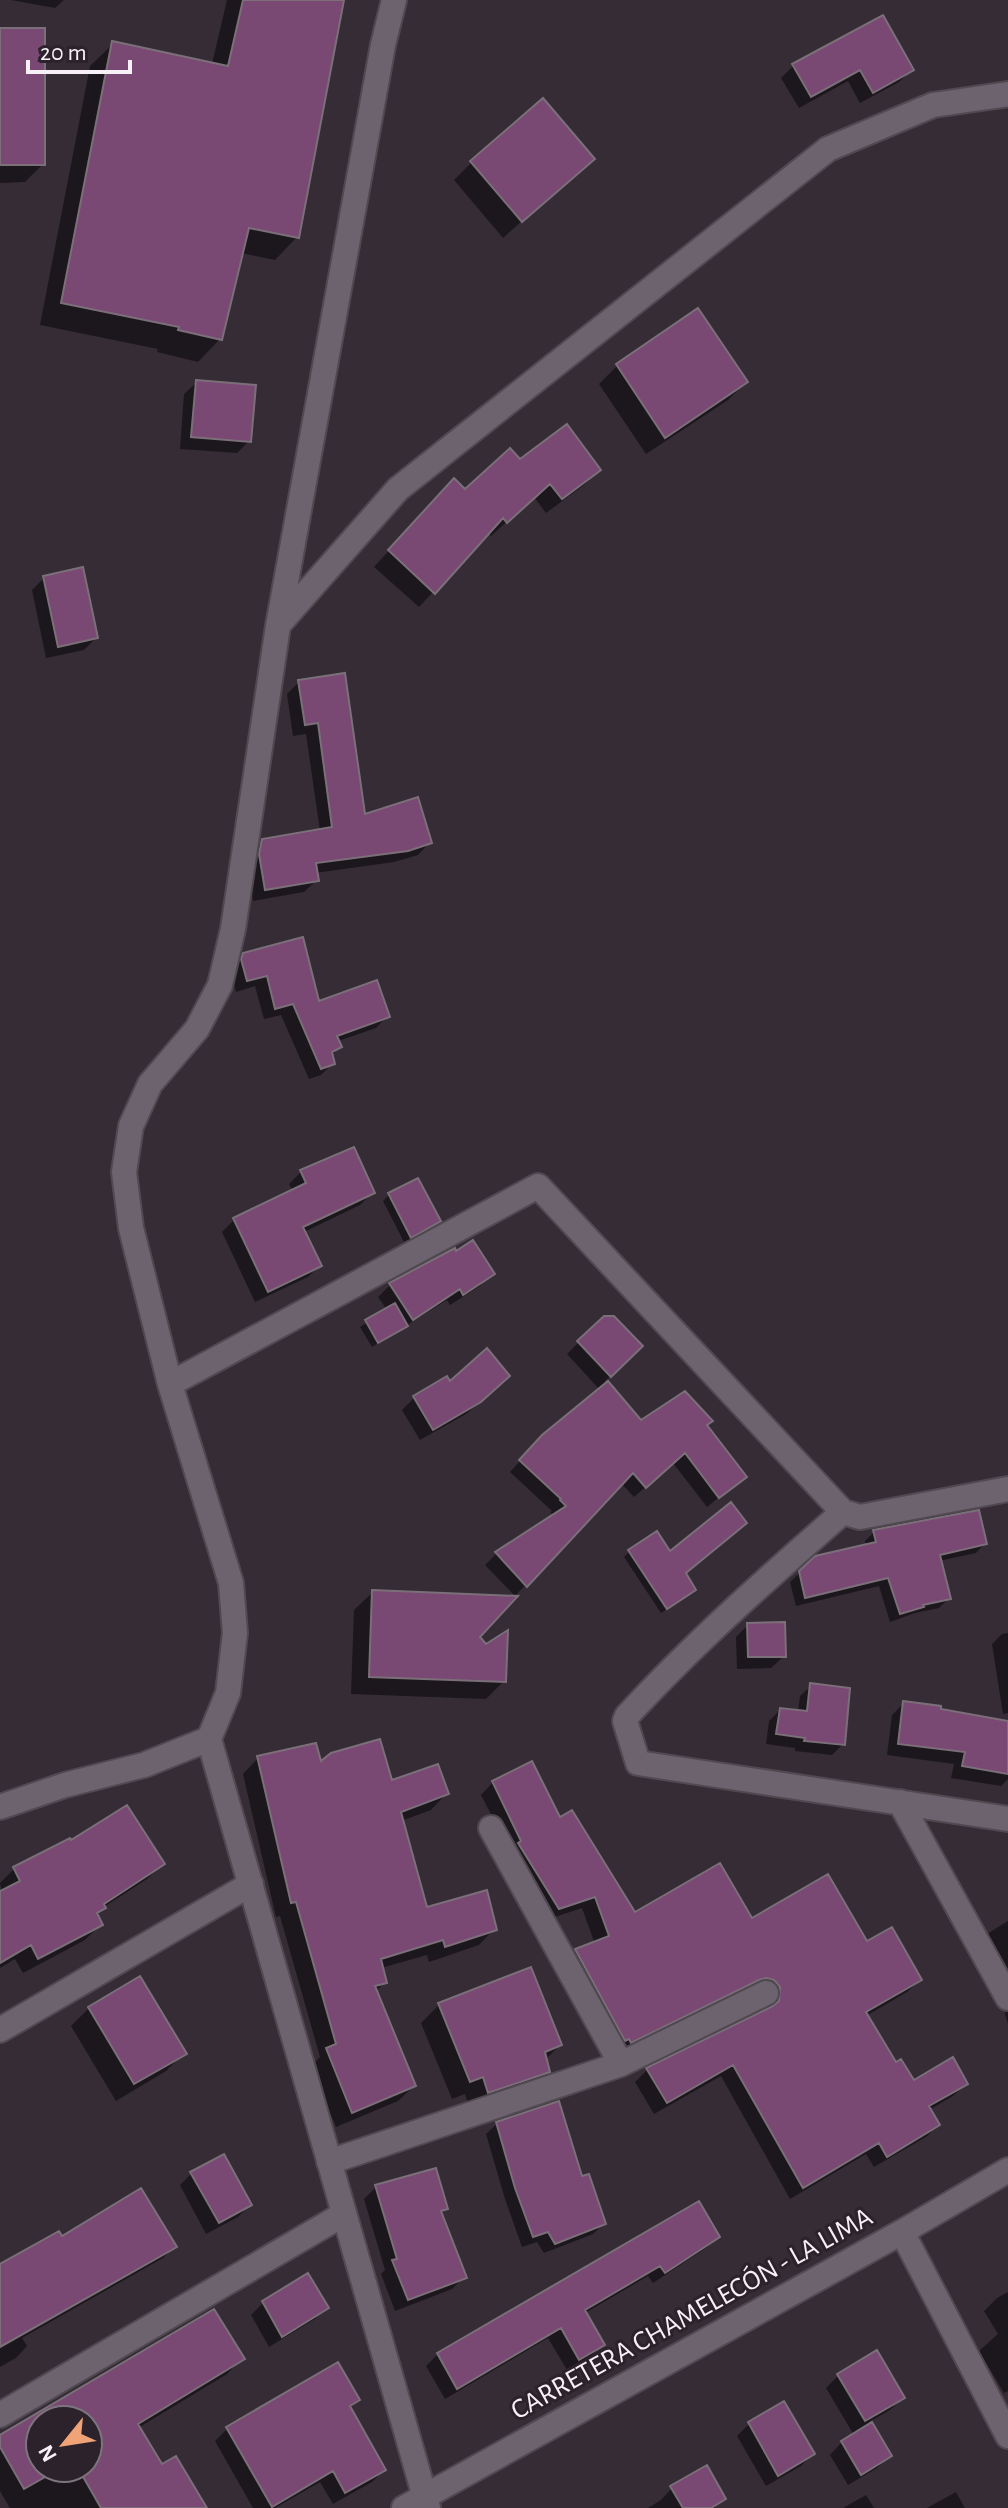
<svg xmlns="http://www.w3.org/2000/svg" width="1008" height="2508" viewBox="0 0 1008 2508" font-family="'Alegreya Sans',sans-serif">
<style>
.shadow{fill:#0007;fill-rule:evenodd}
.building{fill:#794873;stroke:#7b6f79;stroke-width:2}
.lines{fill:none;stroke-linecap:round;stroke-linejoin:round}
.minor-casing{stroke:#514951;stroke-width:28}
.minor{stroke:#6d636e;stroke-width:24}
.labels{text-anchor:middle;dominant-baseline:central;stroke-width:6;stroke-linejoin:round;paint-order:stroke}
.street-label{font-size:28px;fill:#f7f1f7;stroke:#2b222b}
</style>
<rect width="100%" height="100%" fill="#352c35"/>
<path class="shadow" d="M11,0h53l-9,8z
M227,0h115l-45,237 -22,23 -34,-7 -21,86 -22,23 -41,-10 1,-3 -118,-24 50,-259 23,-22 99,20z
M0,30l43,134 -18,18 -25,1z
M793,66l118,4 -12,12 -39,21 -12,-22 -49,27 -18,-30z
M592,159l-89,79 -49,-58 18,-18z
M698,311l48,71 -18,18 -82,54 -47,-70 18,-18z
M197,382l52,59 -12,12 -57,-4 4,-55z
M520,462l79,8 -15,15 -38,28 -12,-16 -43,39 -3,-3 -69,74 -45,-40 65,-71 26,-5z
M44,578l52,60 -12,12 -38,8 -14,-68z
M299,682l65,135 66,25 -12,13 -24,7 -79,11 2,7 -13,12 -51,9 -5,-33 2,-15 13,-12 57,-10 -14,-97 -13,2 -6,-42z
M244,954l74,50 69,12 -11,12 -38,13 2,6 -9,9 2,7 -12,12 -12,4 -28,-64 -17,4 -9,-33 -19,6 -5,-20 1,-6z
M301,1172l71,21 -12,12 -56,27 16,33 -12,12 -53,25 -33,-70 12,-12 59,-28 -4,-8z
M417,1180l21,41 -5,6 -29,15 -21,-41 6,-6z
M492,1273l-12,13 -30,19 -3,-5 -75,47 -12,-20 27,-17 -9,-13 12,-12z
M579,1342l61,4 -35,35 35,41 66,4 38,51 -37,30 -34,-44 -39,34 -13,-14 -106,113 -30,-31 11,-11 58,-38 -4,-4 2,-1 -42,-39 21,-23 69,-59 -33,-36z
M450,1384l46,4 -30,26 -46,26 -18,-30 12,-12z
M874,1532l111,11 -9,10 -37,8 9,38 -9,9 -24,5 -25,9 -11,-36 -83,20 -6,-24 10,-9 66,-27 -1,-5z
M630,1551l54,23 4,21 -27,18 -37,-56z
M373,1592l105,45 26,44 -18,18 -135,-5 3,-84z
M748,1625l36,31 -13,12 -34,1 -1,-32z
M1008,1633v80l-5,1 -11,-70 10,-10z
M811,1686l32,58 -11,11 -37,-4v-3l-29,-4 3,-23 11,-11 18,2 2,-16z
M904,1703l104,20v56l-7,7 -50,-8 3,-14 -67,-9 5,-40z
M258,1758l62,7 71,18 55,11 -15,16 -30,11 25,89 68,19 -15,16 -50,17 -2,-7 -46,13 4,14 -10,10 39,94 -16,15 -62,26 -25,-61 9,-9 -40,-141 -4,1 -33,-143z
M493,1782l66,38 75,95 117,6 115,23 54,35 -13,13 -41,24 29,49 19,18 52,1 -13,12 -24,14 9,15 -12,12 -52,30 -8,-13 -76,45 -69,-123 -67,38 -19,-32 12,-12 121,-59v-11l-150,54 -54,-91 12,-12 19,-7 -13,-36 -36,12 -65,-125z
M162,1864l-15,15 -43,28 -8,8 5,9 -16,16 -62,33 -8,-14 -15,9v-75l2,-1 -2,-9 14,-14z
M1008,1921v103l-4,-14 3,-3 -34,-58 17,-17z
M439,2005l121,40 -15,15 3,11 -18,18 -60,21 -5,-16 -13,5 -31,-76z
M89,2008l95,45 -18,18 -50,30 -45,-75z
M497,2124l83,55 24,44 -11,11 -49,19 -7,-11 -15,5 -17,-48 -19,-65z
M192,2173l58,32 -12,12 -32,17 -26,-49z
M376,2187l70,22 -6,5 24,63 -12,12 -57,22 -14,-37 4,-4 -21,-71z
M717,2237l-11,11 -53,35 -5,-7 -63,37 18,31 -12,12 -24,14 -19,-32 -103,61 -19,-33 12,-12z
M61,2239l113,8 -11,11 -141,80 5,8 -11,12 -16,9v-100z
M1008,2292v99l-4,2 -25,-42 19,-17 -14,-23 13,-13z
M263,2303l64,4 -12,12 -46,28 -18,-32z
M214,2311l28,47 -15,16 -89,54 23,39 43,41h-194l-10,-17v-53zM40,2420h48v48h-48z
M337,2365l21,35 -9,8 35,62 -12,12 -39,22 -13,-22 -45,26h-22l-38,-67 12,-12z
M838,2376l65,22 -13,12 -21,12 20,34 -12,12 -29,17 -18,-30 12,-13 12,-7 -28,-47z
M783,2403l30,50 -12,13 -35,20 -29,-50 12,-12z
M672,2488l52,10 -10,10h-66l13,-8z
M956,2492l9,16h-38z
M866,2495l8,13h-31z"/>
<path class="building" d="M243,0h101l-45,238 -50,-10 -27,112 -44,-10 1,-3 -118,-24 51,-262 116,25z
M883,15l31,55 -41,23 -13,-23 -49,27 -19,-33z
M0,28h45v137h-45z
M543,98l52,61 -73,63 -52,-61z
M698,308l50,74 -83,56 -49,-74z
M196,380l60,5 -5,57 -60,-5z
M567,424l34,46 -39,29 -12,-15 -43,39 -4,-5 -68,76 -47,-44 66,-72 11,11 45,-41 10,11z
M83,567l15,71 -40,9 -15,-71z
M345,673l20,141 53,-17 14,46 -24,8 -92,12 3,18 -54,9 -6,-36 3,-15 70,-12 -14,-104 -13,2 -7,-45z
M303,937l16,64 58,-21 13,37 -53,19 5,11 -10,5 3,12 -14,5 -28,-65 -18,5 -8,-33 -20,5 -6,-22 2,-6z
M354,1147l21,46 -72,34 19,39 -54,26 -35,-74 73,-35 -6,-13z
M418,1178l23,43 -30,17 -23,-45z
M473,1240l22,34 -32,21 -3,-6 -47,31 -24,-37 66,-35 1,3z
M395,1303l13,23 -30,17 -13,-23z
M604,1316h10l29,30 -32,31 -34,-36z
M487,1348l23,28 -29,26 -48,28 -20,-34 34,-20 3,5z
M608,1381l33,39 44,-29 28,30 -6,4 40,52 -28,21 -34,-45 -39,35 -13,-15 -106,114 -32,-35 71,-46 -6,-6 1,-1 -42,-39 23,-25z
M731,1502l16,21 -61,50 10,17 -29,19 -39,-59 29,-19 13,20z
M979,1510l8,34 -47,11 11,44 -28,6 1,2 -24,7 -12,-36 -83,20 -6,-27 16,-15 61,-14 -3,-12z
M372,1590l146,6 -38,41 6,7 22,-14 -2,52 -137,-5z
M785,1622l1,35h-38l-1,-34z
M810,1683l40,5 -5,57 -41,-4 1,-3 -29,-4 4,-26 27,3z
M903,1701l38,5v3l67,12v53l-46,-8 3,-14 -67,-8z
M380,1739l12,41 46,-16 11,30 -48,18 26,95 60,-17 10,40 -52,17 -2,-7 -62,19 6,24 -12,3 41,100 -64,27 -26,-65 10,-4 -40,-142 -5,1 -34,-147 59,-13 5,18 10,-8z
M532,1761l28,56 12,-7 63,102 85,-49 32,55 76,-44 39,67 25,-14 30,53 -56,32 30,50 5,-3 13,21 39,-23 15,27 -39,22 11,19 -53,32 -8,-14 -76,45 -70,-123 -66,38 -21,-35 127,-62 6,-5 1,-14 -6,-7 -8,-2 -7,2 -128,63 -2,-4 -4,2 -50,-92 34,-13 -14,-39 -36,12 -41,-66 3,-2 -29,-60z
M127,1805l38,59 -61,40 2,4 -9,5 6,12 -65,34 -7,-14 -31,18v-72l20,-10 -7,-14 57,-29 1,2z
M531,1967l31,78 -17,7 5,20 -62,21 -5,-16 -13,5 -32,-79z
M140,1976l47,78 -53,30 -46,-77z
M559,2101l23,75 7,-2 17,50 -51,20 -7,-12 -15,5 -18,-49 -19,-66z
M224,2154l28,51 -33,18 -29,-51z
M436,2168l12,41 -7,2 26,67 -59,22 -16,-40 5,-1 -22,-74z
M141,2188l36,59 -177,100v-83l59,-33 3,5z
M699,2201l21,36 -55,36 -5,-7 -75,44 20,35 -26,15 -18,-32 -104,61 -20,-36z
M308,2273l21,35 -47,29 -20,-36z
M214,2309l31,50 -107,65 24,40 14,-8 31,52h-106l-23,-40h10v-48h-48v48h21l-37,21 -24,-42v-12z
M877,2350l28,48 -40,23 -28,-47z
M338,2362l22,38 -10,6 36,64 -41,23 -12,-22 -61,36 -46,-80z
M784,2401l31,53 -37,22 -30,-54z
M872,2422l20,34 -31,19 -20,-34z
M707,2465l19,34 -15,9h-28l-13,-22z"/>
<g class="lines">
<defs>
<path id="minor" d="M394,0l-11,45 -105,581 -45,303 -13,56 -23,44 -47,55 -19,42 -7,46 7,56 39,156 61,199 4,50 -7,60 -19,46 219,769
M279,624l119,-135 430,-340 105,-44 75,-11
M170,1384l368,-198 305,326 17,5 148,-28
M843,1512c-74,65 -149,131 -216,204l-2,5 13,42 370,56
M900,1802l108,196
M0,1807l65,-22 79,-20 65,-26
M491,1828l130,236
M0,2030l251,-146
M329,2162l292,-98 145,-71
M902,2232l106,204
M0,2415l344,-201
M404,2508l498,-276 106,-62"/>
</defs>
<use href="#minor" class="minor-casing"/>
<use href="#minor" class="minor"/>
</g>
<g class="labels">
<g class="street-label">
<text transform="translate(692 2314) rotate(-29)">CARRETERA CHAMELECÓN - LA LIMA</text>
</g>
</g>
<g transform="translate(64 2444) rotate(240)"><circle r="38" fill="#2b222b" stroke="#7d757d" stroke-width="2"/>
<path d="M0-6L14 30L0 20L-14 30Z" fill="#efa377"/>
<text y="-12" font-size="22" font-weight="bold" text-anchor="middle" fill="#f7f1f7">N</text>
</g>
<path d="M28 60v12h102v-12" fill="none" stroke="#f7f1f7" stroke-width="4"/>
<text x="40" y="60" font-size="24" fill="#f7f1f7" stroke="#2b222b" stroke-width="6" paint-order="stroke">20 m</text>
</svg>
